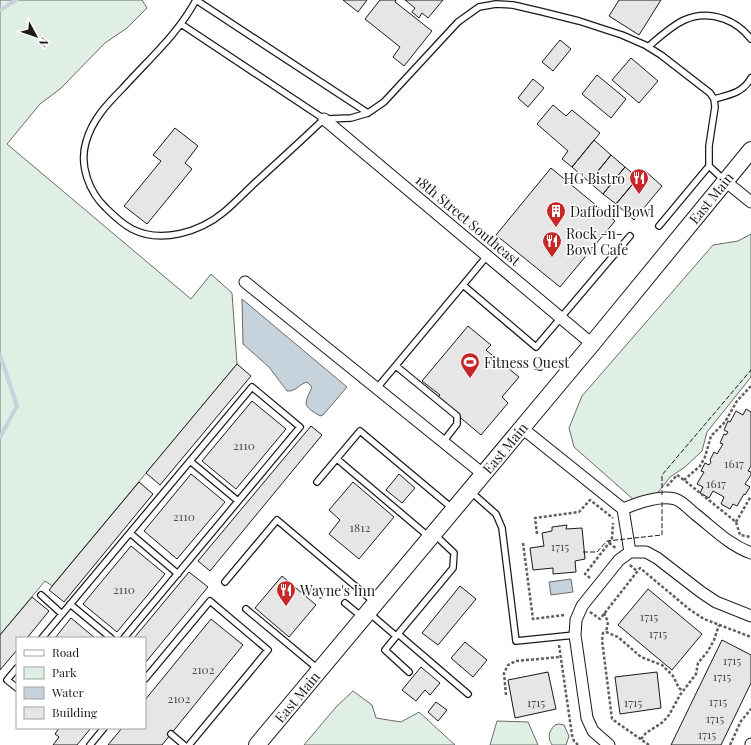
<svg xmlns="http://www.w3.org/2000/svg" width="751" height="745" viewBox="0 0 751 745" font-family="'Playfair Display',serif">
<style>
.green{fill:#e0efe3;stroke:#6a6a6a}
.water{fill:#c6d2dc;stroke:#6a6a6a}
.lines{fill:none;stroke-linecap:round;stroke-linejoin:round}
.stream{stroke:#c6d2dc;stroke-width:4}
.building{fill:#e6e6e6;stroke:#1a1a1a}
.service-casing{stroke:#1a1a1a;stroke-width:8}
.minor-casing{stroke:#1a1a1a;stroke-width:13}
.secondary-casing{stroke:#1a1a1a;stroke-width:18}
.path{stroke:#5f5f5f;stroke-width:2.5;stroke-dasharray:3 2;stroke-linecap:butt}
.service{stroke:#fff;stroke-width:5.5}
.minor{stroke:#fff;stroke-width:11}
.secondary{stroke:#fff;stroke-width:16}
.fence{stroke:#1a1a1a;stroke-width:1;stroke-dasharray:5 2;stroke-linecap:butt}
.labels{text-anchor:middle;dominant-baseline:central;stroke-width:3;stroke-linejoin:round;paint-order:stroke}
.number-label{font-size:12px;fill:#4d4d4d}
.poi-label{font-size:14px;fill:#1a1a1a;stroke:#fff;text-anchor:start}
.street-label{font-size:14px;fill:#1a1a1a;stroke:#fff}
</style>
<rect width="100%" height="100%" fill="#fff"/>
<path class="green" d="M0,0h142l5,8 -20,20 -22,15 -45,46 -20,15 -33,40 184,155 20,-25 21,19 5,71 -185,222 -7,-5 -45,54z
M751,234v143l-44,55 -5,19 -17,16 -15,10 -14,18 -22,5 -60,-53 -5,-19 13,-32 131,-151 25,-4z
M353,691l19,14 4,13 25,4 18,-10 36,33h-151l32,-38z
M497,721l31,1 10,23h-48z
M559,724l5,1 5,11 -3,9h-14c-5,-8 -3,-14 3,-20z"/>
<path class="water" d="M242,299l105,88 -24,28 -3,1c-18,-11 -16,-11 -8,-29l-5,-5c-8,2 -11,10 -20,9l-18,-24 -26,-23z
M571,579l2,13 -22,3 -2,-13z"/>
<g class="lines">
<path class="stream" d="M0,10l16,-10
M0,355l17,51 -17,31"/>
</g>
<path class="building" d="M343,0h24l-9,12z
M380,0h16l-1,2 37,29 -28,35 -11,-9 7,-10 -35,-28z
M405,0h38l-15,18 -6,-5 -3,5 -7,-6 3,-4z
M619,0h42l-22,35 -30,-19z
M560,40l11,9 -18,22 -11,-9z
M631,58l27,23 -19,22 -27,-23z
M597,75l29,24 -15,19 -29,-24z
M533,79l11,9 -16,19 -10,-9z
M553,105l13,11 6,-6 28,23 -28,34 -10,-8 6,-8 -31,-27z
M175,128l23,18 -13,17 7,6 -45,55 -23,-18 37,-45 -8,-6z
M594,140l17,15 -22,27 -17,-15z
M611,155l14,12 -22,27 -14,-12z
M625,167l13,11 -22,26 -13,-10z
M551,168l64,53 -55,66 -64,-52z
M644,170l18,16 -28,34 -18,-16z
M468,326l23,19 -5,5 33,27 -17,20 6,6 -27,32 -44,-37 3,-3 -18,-14z
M237,364l14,12 -91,109 -14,-12z
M252,401l34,28 -50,60 -34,-28z
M746,409l5,3v54l-3,5 3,1v3l-6,9 5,3 -5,8 -1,-1 -7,12 -4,-2 -3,5 -9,-5 3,-7 -11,-6 -4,7 -9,-5 3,-6 -6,-3 7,-12 -3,-1 4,-8 4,2 2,-3 -1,-2 4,-8 3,2 6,-10 -3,-1 4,-9 2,1 2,-3 -4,-2 4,-9 2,1 6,-11 7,4z
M311,426l11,9 -112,136 -12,-10z
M191,474l34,28 -48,57 -33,-28z
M399,474l16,14 -13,15 -16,-13z
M139,482l14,12 -89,108 -15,-12z
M353,482l41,35 -35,42 -30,-25 11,-14 -11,-10z
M567,525l-1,4 16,-1 3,31 -10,2 1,11 -23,2v-6l-20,2 -3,-22 14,-2 -2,-13 10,-2v-4z
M131,546l34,28 -48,58 -34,-28z
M189,572l19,15 -63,76v-25h-11z
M282,576l34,29 -27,32 -34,-29z
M460,586l16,13 -38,46 -16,-12z
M648,589l54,45 -30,36 -54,-45z
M32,597l17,14 -22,27h-10v12l-17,20v-35z
M71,618l24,20h-40z
M211,619l32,26 -81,100h-54l14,-17h23v-28z
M722,640l29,15v28l-30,62h-50z
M465,642l22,18 -14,17 -22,-19z
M421,667l19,16 -10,12 -5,-5 -9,11 -14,-11z
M548,672l8,37 -41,9 -7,-38z
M657,672l4,36 -41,6 -5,-37z
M436,702l11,8 -9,11 -10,-9z
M59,728h32l-14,17h-24l6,-8 -4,-3z"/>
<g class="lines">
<defs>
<path id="service" d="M181,24l143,95
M648,47c23,-20 43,-40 76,-28 11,4 20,11 27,20
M714,99c15,-4 29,-6 37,-21
M324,119c-22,21 -44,41 -67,62 -11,10 -21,21 -33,31 -24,20 -63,32 -92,17 -10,-5 -19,-14 -26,-21 -17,-16 -27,-43 -20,-66 6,-22 21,-38 37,-54 25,-28 55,-54 73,-88l172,113
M326,119l25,-1 17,-5 16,-11 74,-80 21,-15 17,-3 17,1 30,7 36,9 43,14 23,10 16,10 49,38 4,6 1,8 -6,39v20l16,15
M659,226l50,-60
M487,256l-24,29 73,62 94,-111
M396,366l61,50v8l-14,18
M377,388l86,-103
M337,459l91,77
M190,461l48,40
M317,482l43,-51 92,77
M470,491l26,23 6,14 14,113 59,-6
M130,533l48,41
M434,534l20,19 -1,15 -55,66 70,60
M225,582l52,-62 97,82
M41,595l21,19
M345,603l17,14
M70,604l41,34
M246,609l72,60
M368,612l28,24
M398,634l-13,16 24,22
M42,638l210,-251 48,40 -176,211
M17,668l-10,12 10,8
M145,679l65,-78 58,49 -79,95
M171,734l13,11
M90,745l14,-17"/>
<path id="minor" d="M324,119l268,225
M725,181l26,21
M245,282l238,192
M522,428l101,81 7,43
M623,509c14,-6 37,-14 52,-10 7,2 14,10 20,15 18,14 34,31 56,39
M609,745l-16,-14 -6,-13 -12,-83 1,-15 6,-14 37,-46 11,-8h16l11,6 44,34 15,10 35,14
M751,745v-1"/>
<path id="secondary" d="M257,745l335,-401 159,-194"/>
</defs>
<use href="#service" class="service-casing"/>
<use href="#minor" class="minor-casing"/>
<use href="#secondary" class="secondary-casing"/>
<path class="path" d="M751,386l-14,15 -12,21 -14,14 -6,21 -5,9 -16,14 52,42 4,13 11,2
M667,486l10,-11 7,5
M736,522l15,-26
M537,534l-2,-16 44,-6 11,-12 23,18
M523,543l10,76 32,-4
M609,543l8,6
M630,565l7,6
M590,578l-5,-4 24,-31 3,-5 1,-15
M590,612l10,7 40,-51 49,41 15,10 47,18
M604,613l4,9 -2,10
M559,645l13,90 2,6 4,4
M506,695l-2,-22 4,-8 8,-4 44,-4
M641,739l5,-6 17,-11 6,-7 11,-20 16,-21 2,-11 10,-12 6,-11 5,-15
M649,745l-37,-26 -10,-79 1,-7 3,-1 12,5 23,20 21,8 11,11 6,12 4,3
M730,745l11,-24 10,-12"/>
<use href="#service" class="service"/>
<use href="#minor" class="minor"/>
<use href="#secondary" class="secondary"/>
<path class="fence" d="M662,495v-20l89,-105
M583,552h14l10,-11 55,-6v-34"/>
</g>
<defs>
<symbol id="restaurant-pin" viewBox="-11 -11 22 30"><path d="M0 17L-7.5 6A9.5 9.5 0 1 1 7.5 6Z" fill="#c62828" stroke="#fff"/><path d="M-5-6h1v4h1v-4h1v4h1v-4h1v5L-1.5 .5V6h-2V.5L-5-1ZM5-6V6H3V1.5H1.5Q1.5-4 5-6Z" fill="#fff"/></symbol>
<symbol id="building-pin" viewBox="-11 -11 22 30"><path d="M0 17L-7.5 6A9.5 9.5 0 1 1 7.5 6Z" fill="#c62828" stroke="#fff"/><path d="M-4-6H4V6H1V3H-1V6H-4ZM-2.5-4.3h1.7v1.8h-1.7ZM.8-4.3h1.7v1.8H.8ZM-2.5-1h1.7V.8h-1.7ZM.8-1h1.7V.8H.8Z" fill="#fff"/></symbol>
<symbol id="stadium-pin" viewBox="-11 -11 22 30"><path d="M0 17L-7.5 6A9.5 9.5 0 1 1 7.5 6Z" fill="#c62828" stroke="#fff"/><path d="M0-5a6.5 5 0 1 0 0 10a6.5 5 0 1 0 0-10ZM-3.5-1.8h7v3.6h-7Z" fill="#fff"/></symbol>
</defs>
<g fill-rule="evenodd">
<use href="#restaurant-pin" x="628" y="167" width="22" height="30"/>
<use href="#building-pin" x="545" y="200" width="22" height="30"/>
<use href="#restaurant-pin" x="541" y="230" width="22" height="30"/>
<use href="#stadium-pin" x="459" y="351" width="22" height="30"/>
<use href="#restaurant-pin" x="275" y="579" width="22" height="30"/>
</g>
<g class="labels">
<g class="number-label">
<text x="244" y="445">2110</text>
<text x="734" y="463">1617</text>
<text x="716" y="483">1617</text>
<text x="184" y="516">2110</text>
<text x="360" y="527">1812</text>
<text x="560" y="546">1715</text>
<text x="124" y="589">2110</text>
<text x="649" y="616">1715</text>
<text x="658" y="633">1715</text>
<text x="732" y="660">1715</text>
<text x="203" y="669">2102</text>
<text x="722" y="676">1715</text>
<text x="179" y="698">2102</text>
<text x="718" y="701">1715</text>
<text x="536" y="702">1715</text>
<text x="633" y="702">1715</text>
<text x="715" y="718">1715</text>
<text x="707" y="734">1715</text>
</g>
<g class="poi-label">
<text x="625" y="178" text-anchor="end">HG Bistro</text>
<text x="570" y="211">Daffodil Bowl</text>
<text x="566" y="233">Rock -n-<tspan x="566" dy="16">Bowl Cafe</tspan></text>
<text x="484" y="362">Fitness Quest</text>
<text x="300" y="590">Wayne's Inn</text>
</g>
<g class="street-label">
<text transform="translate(711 198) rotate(-51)">East Main</text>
<text transform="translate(468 220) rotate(40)">18th Street Southeast</text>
<text transform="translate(505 448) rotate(-50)">East Main</text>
<text transform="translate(297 697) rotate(-50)">East Main</text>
</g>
</g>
<rect x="16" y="637" width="130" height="92" fill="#ffffff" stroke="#a3a3a3"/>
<rect x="24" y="650" width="20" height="6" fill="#ffffff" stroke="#a3a3a3"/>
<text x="52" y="657" font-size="12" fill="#1a1a1a">Road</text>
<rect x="24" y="667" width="20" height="12" fill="#e0efe3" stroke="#a3a3a3"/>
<text x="52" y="677" font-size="12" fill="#1a1a1a">Park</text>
<rect x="24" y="687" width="20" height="12" fill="#c6d2dc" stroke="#a3a3a3"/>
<text x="52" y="697" font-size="12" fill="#1a1a1a">Water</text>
<rect x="24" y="707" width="20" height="12" fill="#e6e6e6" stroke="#a3a3a3"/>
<text x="52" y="717" font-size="12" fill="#1a1a1a">Building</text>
<g transform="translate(36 36) rotate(130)" stroke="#ffffff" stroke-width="3" paint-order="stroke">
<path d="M0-3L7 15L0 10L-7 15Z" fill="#1a1a1a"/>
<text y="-6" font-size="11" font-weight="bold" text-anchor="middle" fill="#1a1a1a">N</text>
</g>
</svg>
